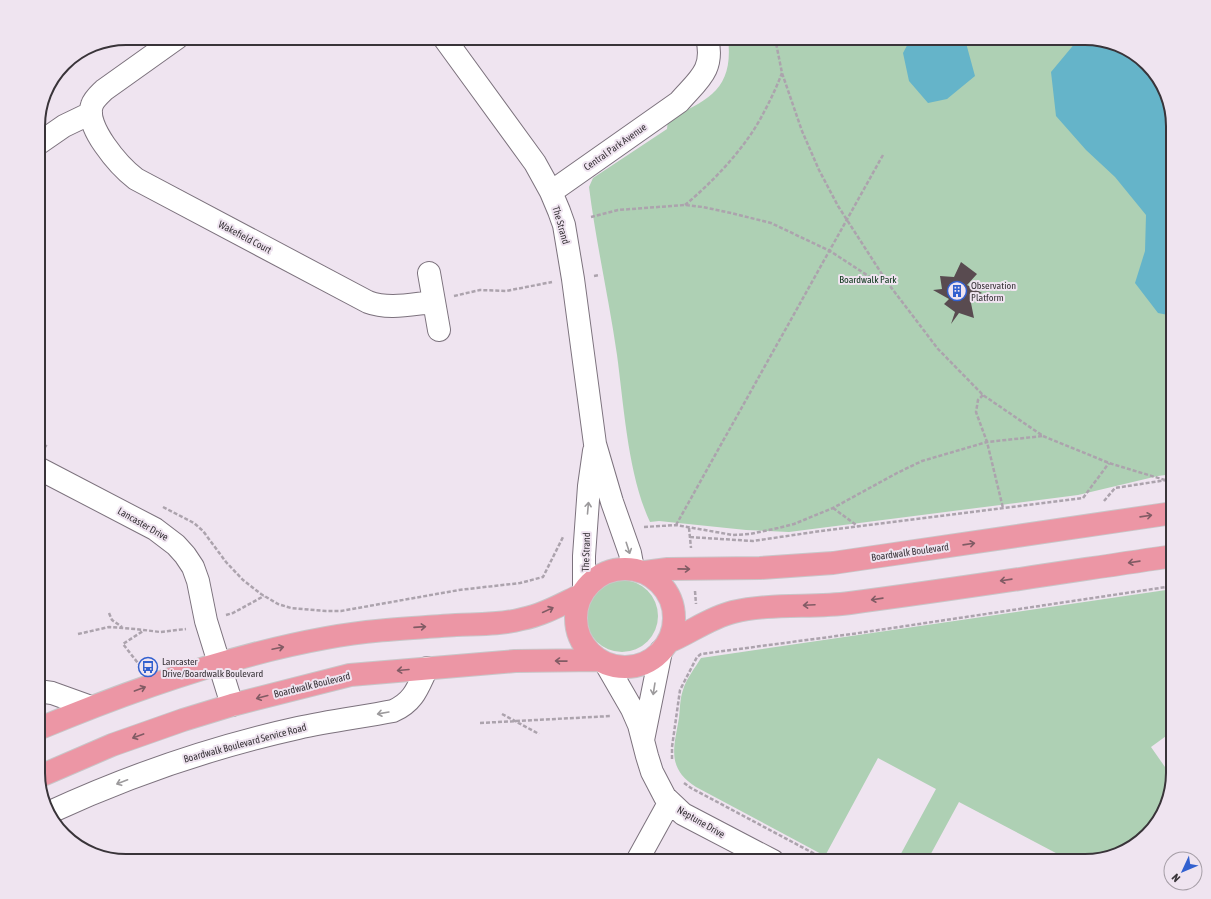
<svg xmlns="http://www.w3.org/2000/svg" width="1211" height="899" viewBox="0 0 1211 899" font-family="'Asap Condensed',sans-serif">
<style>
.green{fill:#aed0b4}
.water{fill:#65b4c9}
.building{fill:#594b50}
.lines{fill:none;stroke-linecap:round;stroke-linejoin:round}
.minor-casing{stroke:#7c727d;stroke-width:24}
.major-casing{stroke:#c8c6c8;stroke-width:24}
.path{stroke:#aca3ad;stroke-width:2.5;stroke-dasharray:4 2;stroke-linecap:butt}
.minor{stroke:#fff;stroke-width:22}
.major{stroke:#ec96a5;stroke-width:22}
.oneway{stroke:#9c9a9c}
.oneway2{stroke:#815b64}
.labels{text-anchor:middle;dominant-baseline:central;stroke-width:4;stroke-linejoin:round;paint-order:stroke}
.street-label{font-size:10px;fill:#393439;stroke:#efe4f0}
.park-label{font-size:10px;fill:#083216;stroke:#efe4f0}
.poi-label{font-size:10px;fill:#393439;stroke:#efe4f0;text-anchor:start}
.rim{fill:none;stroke:#393439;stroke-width:2}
</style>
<rect width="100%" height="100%" fill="#efe4f0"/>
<path class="green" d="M728,38h357l53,18 26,31 9,39v348l-15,2 -80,19 -289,37 -43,-2 -87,-9 -9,1c-22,-47 -26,-115 -33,-167 -8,-56 -21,-112 -28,-168l4,-9 74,-49 1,-10c41,-19 66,-30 60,-81z
M586 616a36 36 0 1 1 72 0a36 36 0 1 1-72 0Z
M1173,589v142l-22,16 21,30 -17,49 -31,26 -39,9h-14l-112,-59 -32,59h-30l39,-72 -58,-31 -53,98 -129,-69c-30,-19 -22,-40 -17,-69 1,-9 1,-20 4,-28 3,-11 12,-22 18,-32z"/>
<path class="water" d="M911,38h48l7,5 9,33 -28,23 -19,4 -19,-22 -6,-28z
M1082,38h3l53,18 26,31 9,39v190l-15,-3 -23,-30 10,-32 1,-36 -31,-38 -29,-27 -30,-34 -5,-44 25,-30z"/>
<path class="building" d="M961,262l16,12 -10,11 15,8 -12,5 4,20 -15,-5 -8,11 4,-12 -11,-8 5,-5 -16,-9 9,-1 -2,-13 14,1z"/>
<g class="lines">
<defs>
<path id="minor" d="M177,38l-73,52c-4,4 -10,9 -12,15 -8,21 27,61 44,74l232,123c21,8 44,2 66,0
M444,38l91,125 16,29 8,19 5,14 9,54 22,165 17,58 18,51 3,16
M38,144l26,-18 27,-13
M551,192l128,-90c19,-22 36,-32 28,-64
M429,273l10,57
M38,468l117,61 21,16 9,10 8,12 5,14 8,40 26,84
M584,589v-33l5,-70 5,-35
M606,664l26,45 7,16 8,31 5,16 13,25 18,17 90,47
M38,691l14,2 39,14
M643,740l18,-89
M48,813c80,-37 164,-66 250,-85 31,-7 64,-11 95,-17 21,-9 25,-24 34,-43
M637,861l32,-58"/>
<path id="major" d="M576 618a49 49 0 1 1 98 0a49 49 0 1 1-98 0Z
M645,572l23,-3 92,-1 73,-5 340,-50
M668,642c22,-9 41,-24 65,-30 36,-9 80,-4 117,-9 108,-14 215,-31 323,-47
M38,729c93,-39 189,-73 288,-91 43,-8 86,-10 130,-13 22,-1 44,0 66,-6 21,-4 40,-15 59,-24
M38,777l74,-32 71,-25 49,-15 118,-30 165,-14 85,-1"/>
</defs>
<use href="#minor" class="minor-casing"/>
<use href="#major" class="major-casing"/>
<path class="path" d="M775,38l7,35 20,58 17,39 19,36 49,76 51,67 45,46 60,41 66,27 56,17
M685,205c29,-24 62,-59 79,-93 7,-13 13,-26 18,-39
M591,217l27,-7 67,-5 18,2 28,6 40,10 59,28 46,30 11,1
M594,276l6,-1
M454,296l26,-6 26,1 46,-9
M983,395l-5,5 -2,12 11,30 16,66
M38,442l10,5
M1104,501l11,-13 58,-9
M163,507l31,16 9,8 23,31 17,18 18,14 17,10 13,4 35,3h15l118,-21 61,-7 23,-6 20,-40
M833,508l26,19
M676,525l207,-370
M644,527l32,-2 57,10 17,-1 28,-6 16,-4 39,-16 64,-35 25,-12 65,-19 56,-6
M689,528l2,20
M690,537l63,4 61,-9 269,-34 26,-35
M695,591l1,13
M109,613l3,7 10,7
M226,615l7,-2 31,-17
M78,634l31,-7 27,2 24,3 26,-3
M141,667l-18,-23 20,-13
M502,714l37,20
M480,723l131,-7
M672,759v-12l8,-57 17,-33 4,-3 151,-20 321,-48
M684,783l7,5 137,73"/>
<use href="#minor" class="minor"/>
<use href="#major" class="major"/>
</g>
<defs><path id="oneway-shaft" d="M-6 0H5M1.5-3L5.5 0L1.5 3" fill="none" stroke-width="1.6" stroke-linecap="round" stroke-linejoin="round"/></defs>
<g class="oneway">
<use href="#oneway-shaft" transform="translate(588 508) rotate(-85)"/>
<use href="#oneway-shaft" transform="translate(628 548) rotate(72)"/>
<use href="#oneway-shaft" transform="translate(654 689) rotate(99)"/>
<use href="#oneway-shaft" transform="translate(383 713) rotate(170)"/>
<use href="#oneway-shaft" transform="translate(122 782) rotate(159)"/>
</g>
<g class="oneway2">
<use href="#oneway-shaft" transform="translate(1146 516) rotate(-8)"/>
<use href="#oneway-shaft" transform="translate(969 544) rotate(-8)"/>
<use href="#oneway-shaft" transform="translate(1134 562) rotate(172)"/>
<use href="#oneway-shaft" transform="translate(684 569) rotate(1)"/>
<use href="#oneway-shaft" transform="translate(1006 580) rotate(172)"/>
<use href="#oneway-shaft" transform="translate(877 599) rotate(172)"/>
<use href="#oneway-shaft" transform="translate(809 605) rotate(177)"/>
<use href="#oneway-shaft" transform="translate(548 610) rotate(-25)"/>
<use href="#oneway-shaft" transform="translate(420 627) rotate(-4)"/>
<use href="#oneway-shaft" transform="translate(278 648) rotate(-12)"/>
<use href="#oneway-shaft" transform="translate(561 661) rotate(-179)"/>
<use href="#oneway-shaft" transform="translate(403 670) rotate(175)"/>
<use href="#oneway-shaft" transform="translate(140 689) rotate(-20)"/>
<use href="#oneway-shaft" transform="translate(262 697) rotate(165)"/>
<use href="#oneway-shaft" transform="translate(138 736) rotate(160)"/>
</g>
<defs>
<symbol id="building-ring" viewBox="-11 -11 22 22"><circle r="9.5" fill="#efe4f0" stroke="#3260cf" stroke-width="1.5"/><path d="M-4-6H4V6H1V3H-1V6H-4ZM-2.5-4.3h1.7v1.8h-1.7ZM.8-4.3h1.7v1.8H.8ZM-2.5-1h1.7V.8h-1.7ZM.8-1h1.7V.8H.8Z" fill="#3260cf"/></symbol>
<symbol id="bus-ring" viewBox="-11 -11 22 22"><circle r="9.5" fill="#efe4f0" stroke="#3260cf" stroke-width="1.5"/><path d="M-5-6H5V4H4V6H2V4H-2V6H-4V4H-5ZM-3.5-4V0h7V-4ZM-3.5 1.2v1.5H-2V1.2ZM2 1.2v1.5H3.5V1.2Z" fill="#3260cf"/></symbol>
</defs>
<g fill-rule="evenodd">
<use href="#building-ring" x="946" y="280" width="22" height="22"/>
<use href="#bus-ring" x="137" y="656" width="22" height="22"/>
</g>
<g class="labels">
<g class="street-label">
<text transform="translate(615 147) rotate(-35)">Central Park Avenue</text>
<text transform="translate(561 225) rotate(74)">The Strand</text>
<text transform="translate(245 237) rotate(28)">Wakefield Court</text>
<text transform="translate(143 524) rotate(30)">Lancaster Drive</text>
<text transform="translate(586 552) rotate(-88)">The Strand</text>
<text transform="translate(910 552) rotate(-8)">Boardwalk Boulevard</text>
<text transform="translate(312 685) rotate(-14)">Boardwalk Boulevard</text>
<text transform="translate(245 743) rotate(-15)">Boardwalk Boulevard Service Road</text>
<text transform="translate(701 822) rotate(30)">Neptune Drive</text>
</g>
<g class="park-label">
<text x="868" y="279">Boardwalk Park</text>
</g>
<g class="poi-label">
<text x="971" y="285">Observation<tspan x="971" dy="12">Platform</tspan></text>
<text x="162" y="661">Lancaster<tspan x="162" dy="12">Drive/Boardwalk Boulevard</tspan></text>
</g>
</g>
<path d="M0 0H1211V899H0ZM126 45H1085A81 81 0 0 1 1166 126V773A81 81 0 0 1 1085 854H126A81 81 0 0 1 45 773V126A81 81 0 0 1 126 45Z" fill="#efe4f0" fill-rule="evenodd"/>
<path class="rim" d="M126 45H1085A81 81 0 0 1 1166 126V773A81 81 0 0 1 1085 854H126A81 81 0 0 1 45 773V126A81 81 0 0 1 126 45Z"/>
<g transform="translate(1183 871) rotate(226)"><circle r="19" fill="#efe4f0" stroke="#a69ea7"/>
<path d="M0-3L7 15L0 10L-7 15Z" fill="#3260cf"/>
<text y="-6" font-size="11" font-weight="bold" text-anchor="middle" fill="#393439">N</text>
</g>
</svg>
